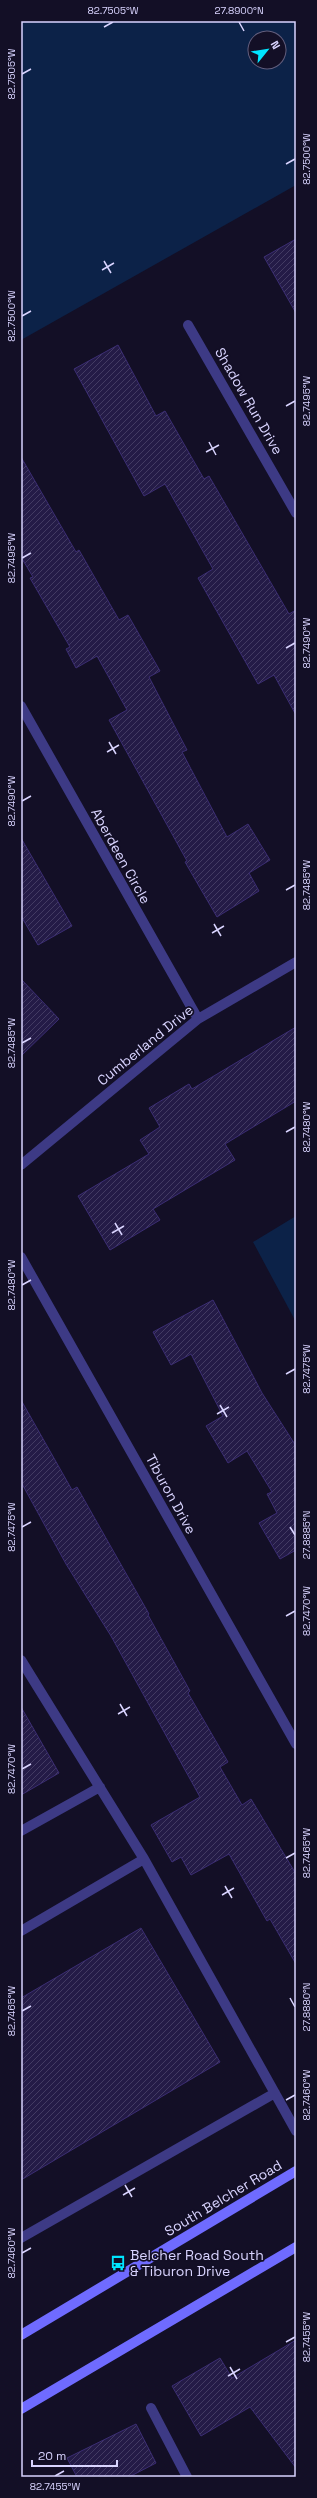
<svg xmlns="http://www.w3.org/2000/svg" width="317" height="2498" viewBox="0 0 317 2498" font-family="'Space Grotesk',sans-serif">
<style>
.water{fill:#0c2248;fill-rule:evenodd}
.building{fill:url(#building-hatch);stroke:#3b2d73}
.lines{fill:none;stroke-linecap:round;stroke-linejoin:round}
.lane{stroke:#3d3a85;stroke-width:10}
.street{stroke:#3d3a85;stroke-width:10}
.secondary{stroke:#6f6bff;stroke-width:10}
.ticks{fill:none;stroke:#d9d4ff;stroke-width:1.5}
.labels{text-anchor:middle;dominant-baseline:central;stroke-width:3.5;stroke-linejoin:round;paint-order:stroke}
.street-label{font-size:14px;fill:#d9d4ff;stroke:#130f26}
.poi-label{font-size:14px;fill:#d9d4ff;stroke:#130f26;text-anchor:start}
.neatline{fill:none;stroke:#d9d4ff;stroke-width:1.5}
.ticks-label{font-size:10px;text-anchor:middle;fill:#d9d4ff}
</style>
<defs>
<pattern id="building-hatch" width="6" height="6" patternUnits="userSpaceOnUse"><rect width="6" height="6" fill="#241b47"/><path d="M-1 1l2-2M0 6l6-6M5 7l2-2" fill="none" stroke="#433b63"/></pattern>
</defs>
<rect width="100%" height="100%" fill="#130f26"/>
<path class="water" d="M21,21h275v164l-275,155zM255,38h24v24h-24z
M296,1216v106l-43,-80z"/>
<path class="building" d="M296,239v74l-32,-56z
M118,345l38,71 9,-5 39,68 5,-3 80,138 7,-4v105l-22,-40 -16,9 -60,-106 15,-9 -48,-85 -21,12 -70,-127z
M21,457l55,95 3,-2 40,70 9,-5 32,56 -11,6 38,73 -5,2 45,85 21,-13 22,36 -21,13 10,18 -42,26 -32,-55 2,-1 -78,-141 18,-10 -30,-54 -21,12 -10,-19 4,-2 -40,-69 3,-1 -12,-20z
M21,838l51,88 -34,19 -17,-29z
M21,979l38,40 -38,37z
M296,1027v74l-71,43 10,16 -82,49 7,11 -50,30 -32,-54 71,-42 -9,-14 20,-13 -11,-19 40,-24 3,5z
M213,1300l49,93 34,53v104l-16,9 -21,-36 18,-10 -10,-19 5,-2 -25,-41 -19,12 -22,-37 17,-10 -32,-62 -20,11 -18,-33z
M21,1400l51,90 5,-3 72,127 -1,1 42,76 -2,2 40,69 -8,5 22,38 9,-6 45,75v90l-26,-45 -3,2 -38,-67 -38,21 -10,-18 -9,5 -21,-37 49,-28 -89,-161 -45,-72 -45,-82z
M21,1707l38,66 -38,22z
M141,1928l79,134 -199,118v-182z
M296,2340v128l-46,-61 -49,29 -29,-50 48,-28 12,20z
M136,2424l20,39 -27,14h-52l-10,-19z"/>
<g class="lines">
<path class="lane" d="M21,1660l123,199
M21,1831l79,-44
M21,1931l123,-72 152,272
M21,2238l254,-145"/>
<path class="street" d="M188,325l108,188
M21,706l177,313
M21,1165l177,-146 98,-57
M21,1257l275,487
M151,2408l36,69"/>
<path class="secondary" d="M21,2335l275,-164
M21,2409l275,-162"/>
</g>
<path class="ticks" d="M239,22l5,9M104,27l9,-5M22,74l9,-5M286,164l9,-5M104,261l7,12M102,270l12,-7M22,316l9,-5M286,406l9,-5M209,442l7,13M206,452l13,-7M22,558l9,-5M286,648l9,-5M109,742l7,12M107,752l12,-7M22,801l9,-5M286,890l9,-5M214,924l7,12M212,933l12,-7M22,1043l9,-5M286,1132l9,-5M115,1223l7,12M112,1233l12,-7M22,1285l9,-5M286,1374l9,-5M220,1405l7,12M217,1414l12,-7M22,1527l9,-5M290,1527l5,8M286,1616l9,-5M120,1704l7,12M118,1714l12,-7M22,1769l9,-5M286,1858l9,-5M225,1886l7,12M222,1895l12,-7M290,1998l5,9M22,2011l9,-5M286,2100l9,-5M125,2185l7,12M123,2195l12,-7M22,2253l9,-5M286,2342l9,-5M230,2367l7,12M228,2376l12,-7M55,2476l9,-5"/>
<defs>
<symbol id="bus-bare" viewBox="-9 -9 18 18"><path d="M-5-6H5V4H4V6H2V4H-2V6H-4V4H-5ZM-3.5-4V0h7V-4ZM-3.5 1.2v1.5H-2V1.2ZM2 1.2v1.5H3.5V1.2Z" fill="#00e5ff" stroke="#130f26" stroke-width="2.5" paint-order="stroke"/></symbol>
</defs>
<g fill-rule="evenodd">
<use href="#bus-bare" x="107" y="2252" width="22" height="22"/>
</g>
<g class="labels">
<g class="street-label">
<text transform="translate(249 401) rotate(60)">Shadow Run Drive</text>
<text transform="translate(121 856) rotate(61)">Aberdeen Circle</text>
<text transform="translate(145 1045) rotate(-39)">Cumberland Drive</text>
<text transform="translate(171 1494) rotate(61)">Tiburon Drive</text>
<text transform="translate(223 2198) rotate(-31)">South Belcher Road</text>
</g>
<g class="poi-label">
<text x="130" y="2255">Belcher Road South<tspan x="130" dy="16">&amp; Tiburon Drive</tspan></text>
</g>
</g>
<rect width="317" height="2498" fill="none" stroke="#130f26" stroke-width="44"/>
<g transform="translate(267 50) rotate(60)"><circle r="19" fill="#130f26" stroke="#625e7d"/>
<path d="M0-3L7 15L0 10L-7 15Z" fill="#00e5ff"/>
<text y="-6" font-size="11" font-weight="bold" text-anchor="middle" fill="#d9d4ff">N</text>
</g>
<path d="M32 2460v6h85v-6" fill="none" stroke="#d9d4ff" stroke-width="2"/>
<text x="38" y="2460" font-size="12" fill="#d9d4ff" stroke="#130f26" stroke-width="3" paint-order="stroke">20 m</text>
<rect x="22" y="22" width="273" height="2454" class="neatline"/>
<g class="ticks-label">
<text x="113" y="14">82.7505°W</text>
<text x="239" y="14">27.8900°N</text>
<text transform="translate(11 74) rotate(-90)" y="4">82.7505°W</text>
<text transform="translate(306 159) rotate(-90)" y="4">82.7500°W</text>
<text transform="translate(11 316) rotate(-90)" y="4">82.7500°W</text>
<text transform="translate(306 401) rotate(-90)" y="4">82.7495°W</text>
<text transform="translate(11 558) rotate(-90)" y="4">82.7495°W</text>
<text transform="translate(306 643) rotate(-90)" y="4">82.7490°W</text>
<text transform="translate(11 801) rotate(-90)" y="4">82.7490°W</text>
<text transform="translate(306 885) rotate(-90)" y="4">82.7485°W</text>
<text transform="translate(11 1043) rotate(-90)" y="4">82.7485°W</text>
<text transform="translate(306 1127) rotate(-90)" y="4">82.7480°W</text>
<text transform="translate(11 1285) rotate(-90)" y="4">82.7480°W</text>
<text transform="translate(306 1369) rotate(-90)" y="4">82.7475°W</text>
<text transform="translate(11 1527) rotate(-90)" y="4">82.7475°W</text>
<text transform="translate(306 1535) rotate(-90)" y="4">27.8885°N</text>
<text transform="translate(306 1611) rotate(-90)" y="4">82.7470°W</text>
<text transform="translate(11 1769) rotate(-90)" y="4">82.7470°W</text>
<text transform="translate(306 1853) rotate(-90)" y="4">82.7465°W</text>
<text transform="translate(306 2007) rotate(-90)" y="4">27.8880°N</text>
<text transform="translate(11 2011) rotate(-90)" y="4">82.7465°W</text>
<text transform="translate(306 2095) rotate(-90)" y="4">82.7460°W</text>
<text transform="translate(11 2253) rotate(-90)" y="4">82.7460°W</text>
<text transform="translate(306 2337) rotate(-90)" y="4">82.7455°W</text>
<text x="55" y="2490">82.7455°W</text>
</g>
</svg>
